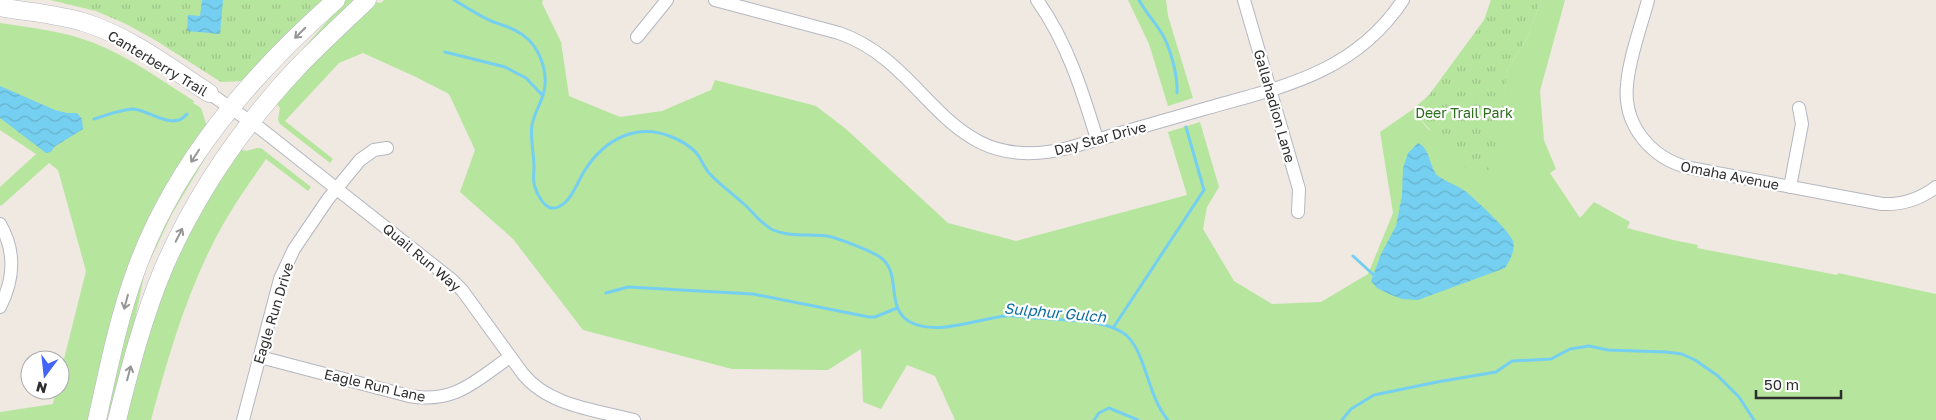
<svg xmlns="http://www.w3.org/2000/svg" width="1936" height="420" viewBox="0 0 1936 420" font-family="'Golos Text',sans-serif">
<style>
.grass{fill:#b6e59e}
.park{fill:url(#park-tufts)}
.water{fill:url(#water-waves)}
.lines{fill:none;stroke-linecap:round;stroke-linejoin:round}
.stream{stroke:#75cff0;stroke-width:3}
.street-casing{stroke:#b4b7c1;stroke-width:14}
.secondary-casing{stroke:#b4b7c1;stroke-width:19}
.street{stroke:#fff;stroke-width:12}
.secondary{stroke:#fff;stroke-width:18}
.oneway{stroke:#969696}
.labels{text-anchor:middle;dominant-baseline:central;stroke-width:4.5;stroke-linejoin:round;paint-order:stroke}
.street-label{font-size:14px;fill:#2e2e2e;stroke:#fff}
.park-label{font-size:14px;fill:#2c6e1b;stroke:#fff}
.water-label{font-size:15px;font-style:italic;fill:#0d6fa3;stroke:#fff}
</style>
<defs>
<pattern id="park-tufts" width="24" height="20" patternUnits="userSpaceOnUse" patternTransform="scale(1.25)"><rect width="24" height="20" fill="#b6e59e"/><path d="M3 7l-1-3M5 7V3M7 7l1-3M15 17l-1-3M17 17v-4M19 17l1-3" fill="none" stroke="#9dc588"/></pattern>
<pattern id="water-waves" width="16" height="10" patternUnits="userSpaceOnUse" patternTransform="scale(1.25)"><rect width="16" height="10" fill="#75cff0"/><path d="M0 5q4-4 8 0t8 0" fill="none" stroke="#66b2ce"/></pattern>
</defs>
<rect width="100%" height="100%" fill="#efe9e1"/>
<path class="grass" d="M346,0h11l-93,96 -4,1z
M384,0h159l-1,3 19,39 8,54 51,21 42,-6 49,-21 4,-10 101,26 30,23 102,94 68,18 171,-46 -19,-63 32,-10 19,65 -12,20 -4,22 31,52 38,23 49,-2 47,-28 25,-61 -13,-81 32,-22 17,20 66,24 13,-86 20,-31 13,-37h24l-25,91 4,49 12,29 -6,4 30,45 14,-16 36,20 -3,6 46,12 25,5 -1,3 140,27 1,-2 98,21v126h-981l-20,-44 -28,-11 -26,44 -18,-7 -2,-53 -33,21 -96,-1 -149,-39 -70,-91 -53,-47 15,-42 -26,-56 -33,-17 -53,-24 -24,10 -54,58 48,38 -3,4 -50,-39 -2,-4 2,-12 -4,-5 70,-74 30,-27 5,1z
M1128,0h38l2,16 25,82 -25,8 -19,-62z
M0,23c32,5 64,8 94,20 36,14 68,38 100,58l-1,2 8,5 6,18 -27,41 -91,253h-89v-8l53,-8 3,-14h4v-15l26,-104 -28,-101 -9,-7 -48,43 -1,-1v-18l36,-33 -36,-24z
M257,148h4l50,39 -3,4 -42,-32c-13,19 -27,38 -38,57 -38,64 -58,134 -77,204h-27c14,-52 27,-103 48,-152 18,-42 43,-81 68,-119l6,2z
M210,150l-38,64 -27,57 -14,68 -21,81h-3l10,-54 26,-97 37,-77z"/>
<path class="park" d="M50,0h276l-83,81 -22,1 -66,-42 -29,-16 -30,-13z
M1491,0h50l-13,37 -20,31 -12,86c-5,14 -7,18 -22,24l-62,-68 17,-15 55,-75z"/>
<path class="water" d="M202,0h21l-3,34 -33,-3 1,-16 12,1z
M0,86l55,24 12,3h10l5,6 1,10 -29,18 -3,5 -5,1 -46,-35z
M1418,143c13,6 11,25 20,33 8,6 19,9 27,15 10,8 42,38 47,48 5,9 -2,21 -7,29l-87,32 -16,-1 -13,-5 -12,-6 -6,-7 10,-27 15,-28 6,-30 1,-28 5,-15z"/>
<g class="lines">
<path class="stream" d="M454,0c12,7 24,15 37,21 13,5 27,8 38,19 13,14 20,36 14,55 -3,10 -9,19 -11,30 -2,13 2,29 2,42 0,5 -1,11 0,16 1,7 7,19 13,23 7,6 18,-2 22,-8 7,-9 10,-19 16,-28 20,-31 52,-48 87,-33 8,3 20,10 26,18 4,6 6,12 11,18 11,12 24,21 36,32 9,8 16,19 28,25 16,7 35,4 53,6 10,1 45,15 54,21 23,16 4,50 30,65 27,14 68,-3 95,-6 9,-1 18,1 27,2 22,1 47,2 69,6 8,2 19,6 25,11 21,19 21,61 42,85
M1139,0c6,11 13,19 20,29 11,15 19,47 18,64
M445,52l60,15 21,11 17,18
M94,119c13,-4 25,-9 38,-10 17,0 41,23 55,5
M1353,256l24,22
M606,293l22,-6 125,7 116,23h6l22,-9
M1113,328l91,-138 -18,-63
M1094,420l5,-7 10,-5 29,12
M1342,420l9,-11 23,-14 63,-13 59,-10 16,-11 39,-2 19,-10 19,-3 19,4 58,2 16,2 13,6 23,16 21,21 15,23"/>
<defs>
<path id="street" d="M715,0l124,33c93,32 105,146 229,115 45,-13 91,-26 136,-39 78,-22 151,-36 199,-109
M1037,0c30,42 45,90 60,139
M1244,0l55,189 -1,23
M1648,0c-7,27 -19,58 -21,85 -4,41 25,74 63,83l192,36c20,1 38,-5 54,-17
M637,37l30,-37
M209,93l52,36 191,151 10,10 61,84c26,32 73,36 111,46
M1790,187l12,-63 -3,-16
M0,224c16,27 14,56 0,83
M260,357l149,39c46,8 66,-15 101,-39
M243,420l37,-141 14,-30 34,-50 32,-39 14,-10 13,-2"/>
<path id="secondary" d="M0,7c27,5 56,7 83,15 46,14 86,45 126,71
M97,420c11,-49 21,-100 38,-147 39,-109 116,-198 201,-273
M117,420c13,-52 26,-103 47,-153 32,-73 78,-140 132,-198 23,-24 47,-46 71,-69"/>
</defs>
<use href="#street" class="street-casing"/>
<use href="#secondary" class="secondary-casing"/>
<use href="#street" class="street"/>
<use href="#secondary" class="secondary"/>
</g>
<defs><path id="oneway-shaft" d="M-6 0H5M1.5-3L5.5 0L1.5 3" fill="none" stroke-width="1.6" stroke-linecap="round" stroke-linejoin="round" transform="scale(1.25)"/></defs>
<g class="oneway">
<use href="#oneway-shaft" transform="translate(300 33) rotate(135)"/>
<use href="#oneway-shaft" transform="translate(195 156) rotate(123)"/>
<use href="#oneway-shaft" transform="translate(179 235) rotate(-63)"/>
<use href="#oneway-shaft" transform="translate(126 302) rotate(105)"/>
<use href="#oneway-shaft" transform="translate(129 373) rotate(-75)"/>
</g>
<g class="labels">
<g class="street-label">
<text transform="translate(158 63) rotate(31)">Canterberry Trail</text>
<text transform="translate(1275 106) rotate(74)">Gallahadion Lane</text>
<text transform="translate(1100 138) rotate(-15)">Day Star Drive</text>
<text transform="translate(1730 175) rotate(11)">Omaha Avenue</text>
<text transform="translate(422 257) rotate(40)">Quail Run Way</text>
<text transform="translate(273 313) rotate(-73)">Eagle Run Drive</text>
<text transform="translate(375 385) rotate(13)">Eagle Run Lane</text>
</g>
<g class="park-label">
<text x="1464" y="112">Deer Trail Park</text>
</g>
<g class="water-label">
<text transform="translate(1055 312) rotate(5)">Sulphur Gulch</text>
</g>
</g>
<g transform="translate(45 375) rotate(195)"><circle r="24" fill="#ffffff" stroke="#ababab"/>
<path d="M0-4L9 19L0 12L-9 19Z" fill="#4264fb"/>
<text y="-8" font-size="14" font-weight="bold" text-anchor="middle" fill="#2e2e2e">N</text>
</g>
<path d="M1756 390v8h85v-8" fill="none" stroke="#2e2e2e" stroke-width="2.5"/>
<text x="1764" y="390" font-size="15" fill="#2e2e2e" stroke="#ffffff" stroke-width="4" paint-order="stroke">50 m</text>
</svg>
